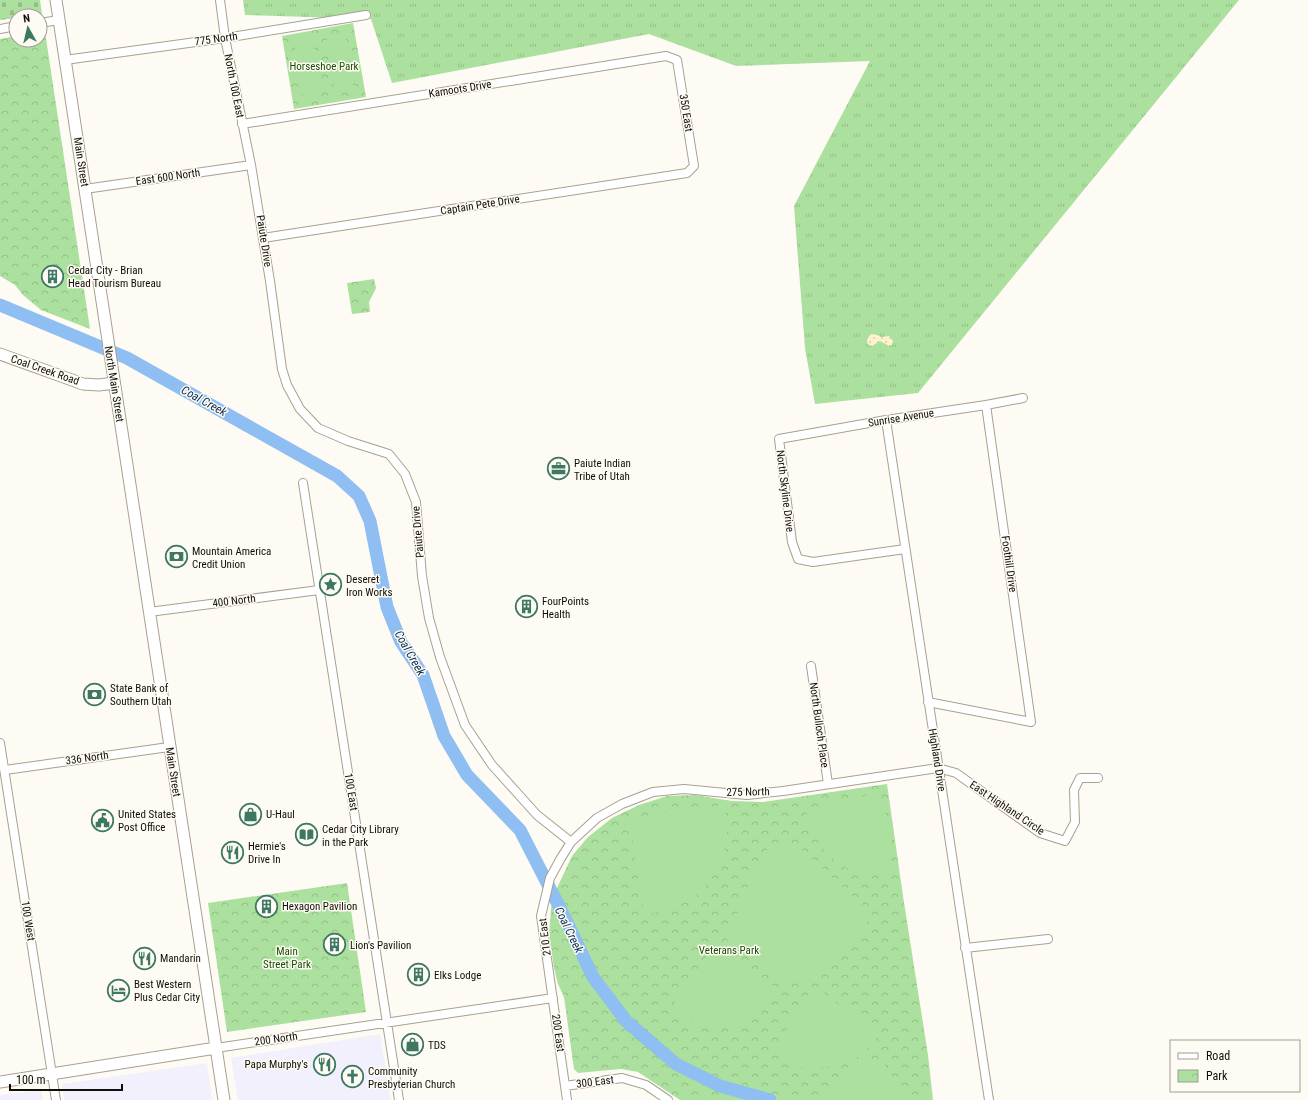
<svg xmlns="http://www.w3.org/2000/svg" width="1308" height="1100" viewBox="0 0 1308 1100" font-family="'Roboto Condensed',sans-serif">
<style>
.commercial{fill:#f2f0fd}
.grass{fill:url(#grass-tufts)}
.sand{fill:url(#sand-dots)}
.cemetery{fill:url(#cemetery-stones)}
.park{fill:url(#park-crowns)}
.pitch{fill:#ace09e}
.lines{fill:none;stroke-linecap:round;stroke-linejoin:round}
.river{stroke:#8ebef2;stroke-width:13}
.minor-casing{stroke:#a8a190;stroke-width:10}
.major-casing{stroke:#a8a190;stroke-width:13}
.minor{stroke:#fff;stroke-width:8}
.major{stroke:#fff;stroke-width:11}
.labels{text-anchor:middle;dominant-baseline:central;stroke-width:3;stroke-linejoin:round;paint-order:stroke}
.street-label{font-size:11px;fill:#110e08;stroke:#fefbf4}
.park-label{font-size:11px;fill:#1a4e03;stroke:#fefbf4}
.poi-label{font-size:11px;fill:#110e08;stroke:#fefbf4;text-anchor:start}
.water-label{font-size:12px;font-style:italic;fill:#002a52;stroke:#fefbf4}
</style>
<defs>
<pattern id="grass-tufts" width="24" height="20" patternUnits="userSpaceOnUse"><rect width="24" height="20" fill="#ace09e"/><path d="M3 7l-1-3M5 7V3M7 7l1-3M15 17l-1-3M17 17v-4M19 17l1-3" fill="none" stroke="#93bf87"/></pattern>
<pattern id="sand-dots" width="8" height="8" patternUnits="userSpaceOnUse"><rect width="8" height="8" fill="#fcf2cc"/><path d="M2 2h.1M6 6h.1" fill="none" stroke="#d7ceae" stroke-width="1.8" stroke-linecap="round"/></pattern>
<pattern id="cemetery-stones" width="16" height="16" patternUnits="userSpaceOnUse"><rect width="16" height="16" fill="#ace09e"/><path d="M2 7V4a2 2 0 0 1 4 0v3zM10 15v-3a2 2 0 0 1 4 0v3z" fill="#93bf87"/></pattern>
<pattern id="park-crowns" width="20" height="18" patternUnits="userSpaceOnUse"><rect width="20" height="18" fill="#ace09e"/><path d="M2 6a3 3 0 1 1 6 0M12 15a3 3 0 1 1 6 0" fill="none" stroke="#93bf87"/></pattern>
</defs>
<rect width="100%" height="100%" fill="#fefbf4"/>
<path class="commercial" d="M380,1034l11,66h-153l-7,-42z
M207,1063l5,37h-148l-2,-16z
M41,1090l2,10h-43v-5z"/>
<path class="grass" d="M243,0h996l-321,393 -103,11 -10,-56 -11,-142 76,-145 -134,5 -87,-32 -257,49 -21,-64 -126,-4z"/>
<path class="sand" d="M871,334l7,1 3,2 8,-1 4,5 -1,4 -3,1 -9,-5 -8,5 -3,-1c-4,-3 -1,-8 2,-11z"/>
<path class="cemetery" d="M0,0h40l2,14 -26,2v2l-16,2z"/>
<path class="park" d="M353,23l13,74 -72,12 -12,-73z
M45,32l45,297 -49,-19 -18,-15 -8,-10 -15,-9v-237l16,-3v4h24v-7z
M374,279l2,9 -7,14 1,10 -18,2 -5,-31z
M887,784l16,112 25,159 5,45h-253l-42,-28 -17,-3 -43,4 -4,-4 -10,-72 -6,-13 -4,-16 -5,-33 2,-27 6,-20 15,-32 16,-19 24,-19 27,-13 28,-9 28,-1 37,6 31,1z
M347,883l19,129 -139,20 -19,-129z"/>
<path class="pitch" d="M345,33l9,57 -19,3 -9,-57z
M312,37l9,58 -18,3 -9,-58z
M868,795l17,12 7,66c-8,0 -17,2 -25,1 -6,-1 -15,-3 -20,-6 -21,-11 -39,-35 -41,-58z
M725,805l2,27 -3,21 -8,17 -11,17 -13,12 -23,12 -25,3 -14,-90 5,-7z
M790,842l7,3 76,70 -47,58 -5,3 -12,4 -12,1 -14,-1 -56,-39c7,-19 30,-86 45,-96 5,-3 12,-3 18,-3z
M725,950l54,40c-9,10 -17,22 -29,29 -15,7 -46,9 -61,2 -6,-3 -12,-9 -18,-13l38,-55z
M823,992l55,44 -17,19 -25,11 -28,2 -15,-3 -20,-12 33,-57z
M868,1061l15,1 24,38h-84l-1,-1z"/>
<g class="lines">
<path class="river" d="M0,305l127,53 210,118 22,20 11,25 17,86 14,35 22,33 21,61 23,39 53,55 45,88 28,59 33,44 50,43 44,22 50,14"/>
<defs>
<path id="minor" d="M220,0l5,38 26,127 19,116 12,88 5,16 13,24 18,19 30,13 41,13 16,20 11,28 6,74 7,42 11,39 25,68 27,40 45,50 34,27
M40,23l19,-3
M0,29l16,-3
M65,60l160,-22 141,-23
M242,124l424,-68 11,4 17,106 -7,7 -424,65
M85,189l166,-24
M886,420l103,680
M303,483l96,617
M905,549l-92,13 -15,-3 -6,-17 -13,-103 107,-19 100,-15 37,-7
M149,612l170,-22
M811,666l17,118
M928,702l103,20 -45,-317
M0,743l56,357
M5,770l164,-23
M965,948l83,-9
M216,1048l337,-50
M565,1086l57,-8 24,7 22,15
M567,1100l-26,-184 9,-38 11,-20 10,-16 26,-24 25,-14 31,-12 31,-3 63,6 36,-4 155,-23 18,5 84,60 25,8 10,-19 -1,-32 6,-12h18"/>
<path id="major" d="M56,0l168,1100
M0,354l83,30 16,1 15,-2
M0,1082l216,-34"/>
</defs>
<use href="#minor" class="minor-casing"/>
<use href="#major" class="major-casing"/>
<use href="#minor" class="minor"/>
<use href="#major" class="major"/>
</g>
<defs>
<symbol id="building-ring" viewBox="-11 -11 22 22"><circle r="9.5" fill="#fefbf4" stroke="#3d7863" stroke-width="1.5"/><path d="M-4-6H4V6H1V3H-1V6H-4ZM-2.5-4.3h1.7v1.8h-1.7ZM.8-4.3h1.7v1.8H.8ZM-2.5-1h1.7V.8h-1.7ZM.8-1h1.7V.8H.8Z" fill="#3d7863"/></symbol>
<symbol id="office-ring" viewBox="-11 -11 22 22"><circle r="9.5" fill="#fefbf4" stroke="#3d7863" stroke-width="1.5"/><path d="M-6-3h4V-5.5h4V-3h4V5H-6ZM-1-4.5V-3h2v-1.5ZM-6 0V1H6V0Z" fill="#3d7863"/></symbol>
<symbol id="bank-ring" viewBox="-11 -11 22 22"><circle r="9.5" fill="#fefbf4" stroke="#3d7863" stroke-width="1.5"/><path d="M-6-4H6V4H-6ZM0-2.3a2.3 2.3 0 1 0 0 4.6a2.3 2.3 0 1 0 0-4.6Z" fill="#3d7863"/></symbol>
<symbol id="sight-ring" viewBox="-11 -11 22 22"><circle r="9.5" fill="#fefbf4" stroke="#3d7863" stroke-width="1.5"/><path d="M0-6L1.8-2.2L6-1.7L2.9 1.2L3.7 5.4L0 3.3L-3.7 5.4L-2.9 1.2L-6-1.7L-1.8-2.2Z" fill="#3d7863"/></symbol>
<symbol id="shop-ring" viewBox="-11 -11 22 22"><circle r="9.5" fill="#fefbf4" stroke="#3d7863" stroke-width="1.5"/><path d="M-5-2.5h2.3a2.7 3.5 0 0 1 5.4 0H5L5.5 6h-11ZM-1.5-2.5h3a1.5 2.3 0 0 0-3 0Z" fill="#3d7863"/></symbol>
<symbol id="civic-ring" viewBox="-11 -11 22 22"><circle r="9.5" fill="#fefbf4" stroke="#3d7863" stroke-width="1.5"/><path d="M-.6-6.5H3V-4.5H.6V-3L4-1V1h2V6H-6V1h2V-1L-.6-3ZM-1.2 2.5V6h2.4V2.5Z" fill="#3d7863"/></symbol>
<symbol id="library-ring" viewBox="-11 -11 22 22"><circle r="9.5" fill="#fefbf4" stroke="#3d7863" stroke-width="1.5"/><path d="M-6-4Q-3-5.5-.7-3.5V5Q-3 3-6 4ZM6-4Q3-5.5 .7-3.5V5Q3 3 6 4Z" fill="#3d7863"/></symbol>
<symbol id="restaurant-ring" viewBox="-11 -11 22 22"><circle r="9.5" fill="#fefbf4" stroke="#3d7863" stroke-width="1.5"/><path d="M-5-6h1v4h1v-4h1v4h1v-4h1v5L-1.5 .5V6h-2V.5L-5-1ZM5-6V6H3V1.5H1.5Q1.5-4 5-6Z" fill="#3d7863"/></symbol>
<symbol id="hotel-ring" viewBox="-11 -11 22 22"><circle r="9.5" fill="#fefbf4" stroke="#3d7863" stroke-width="1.5"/><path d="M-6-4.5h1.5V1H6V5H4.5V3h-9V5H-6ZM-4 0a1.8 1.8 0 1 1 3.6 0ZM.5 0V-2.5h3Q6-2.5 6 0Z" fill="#3d7863"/></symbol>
<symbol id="church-ring" viewBox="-11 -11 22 22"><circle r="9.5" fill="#fefbf4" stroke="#3d7863" stroke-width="1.5"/><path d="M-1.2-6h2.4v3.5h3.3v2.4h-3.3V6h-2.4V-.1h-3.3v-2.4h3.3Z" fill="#3d7863"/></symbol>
</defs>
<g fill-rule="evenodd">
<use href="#building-ring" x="40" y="264" width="25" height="25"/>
<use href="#office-ring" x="546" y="456" width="25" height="25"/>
<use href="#bank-ring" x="164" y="544" width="25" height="25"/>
<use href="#sight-ring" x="318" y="572" width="25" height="25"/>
<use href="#building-ring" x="514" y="594" width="25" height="25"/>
<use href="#bank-ring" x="82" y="682" width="25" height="25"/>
<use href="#shop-ring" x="238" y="802" width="25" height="25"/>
<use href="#civic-ring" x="90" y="808" width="25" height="25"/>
<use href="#library-ring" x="294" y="822" width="25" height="25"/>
<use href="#restaurant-ring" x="220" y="840" width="25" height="25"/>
<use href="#building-ring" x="254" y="894" width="25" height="25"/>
<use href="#building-ring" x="322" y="932" width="25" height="25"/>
<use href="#restaurant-ring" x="132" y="946" width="25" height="25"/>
<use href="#building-ring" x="406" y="962" width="25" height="25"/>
<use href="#hotel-ring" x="106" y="978" width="25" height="25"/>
<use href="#shop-ring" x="400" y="1032" width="25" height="25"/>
<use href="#restaurant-ring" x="312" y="1052" width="25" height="25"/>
<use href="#church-ring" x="340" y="1064" width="25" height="25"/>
</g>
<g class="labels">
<g class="street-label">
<text transform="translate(216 39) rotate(-8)">775 North</text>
<text transform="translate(234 86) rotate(79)">North 100 East</text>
<text transform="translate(460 89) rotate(-9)">Kamoots Drive</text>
<text transform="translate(686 113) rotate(81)">350 East</text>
<text transform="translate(81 162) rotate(81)">Main Street</text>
<text transform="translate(168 177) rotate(-8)">East 600 North</text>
<text transform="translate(480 205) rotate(-9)">Captain Pete Drive</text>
<text transform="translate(264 241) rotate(81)">Paiute Drive</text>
<text transform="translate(45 370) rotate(19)">Coal Creek Road</text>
<text transform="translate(114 384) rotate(81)">North Main Street</text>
<text transform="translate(901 418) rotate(-9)">Sunrise Avenue</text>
<text transform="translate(785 491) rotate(83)">North Skyline Drive</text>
<text transform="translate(418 532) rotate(-95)">Paiute Drive</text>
<text transform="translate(1009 564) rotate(82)">Foothill Drive</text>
<text transform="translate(234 601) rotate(-7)">400 North</text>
<text transform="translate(819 725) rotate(82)">North Bulloch Place</text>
<text transform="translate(87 758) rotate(-8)">336 North</text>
<text transform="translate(937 760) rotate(81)">Highland Drive</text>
<text transform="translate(173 772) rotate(81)">Main Street</text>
<text transform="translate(351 792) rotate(81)">100 East</text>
<text transform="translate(748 792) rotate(-1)">275 North</text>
<text transform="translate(1007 808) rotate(34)">East Highland Circle</text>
<text transform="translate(28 921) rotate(81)">100 West</text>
<text transform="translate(545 937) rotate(-97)">210 East</text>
<text transform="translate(558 1033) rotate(82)">200 East</text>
<text transform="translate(276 1039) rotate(-8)">200 North</text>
<text transform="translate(595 1082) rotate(-7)">300 East</text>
</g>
<g class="park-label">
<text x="324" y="66">Horseshoe Park</text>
<text x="729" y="950">Veterans Park</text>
<text x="287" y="951">Main<tspan x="287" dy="13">Street Park</tspan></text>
</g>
<g class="poi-label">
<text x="68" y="270">Cedar City - Brian<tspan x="68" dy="13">Head Tourism Bureau</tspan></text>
<text x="574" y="463">Paiute Indian<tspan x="574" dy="13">Tribe of Utah</tspan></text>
<text x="192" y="551">Mountain America<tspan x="192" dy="13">Credit Union</tspan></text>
<text x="346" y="579">Deseret<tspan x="346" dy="13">Iron Works</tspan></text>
<text x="542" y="601">FourPoints<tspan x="542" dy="13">Health</tspan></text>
<text x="110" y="688">State Bank of<tspan x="110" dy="13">Southern Utah</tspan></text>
<text x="118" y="814">United States<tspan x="118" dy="13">Post Office</tspan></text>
<text x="266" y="814">U-Haul</text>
<text x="322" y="829">Cedar City Library<tspan x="322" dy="13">in the Park</tspan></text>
<text x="248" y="846">Hermie's<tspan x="248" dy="13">Drive In</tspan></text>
<text x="282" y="906">Hexagon Pavilion</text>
<text x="350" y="945">Lion's Pavilion</text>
<text x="160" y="958">Mandarin</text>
<text x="434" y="975">Elks Lodge</text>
<text x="134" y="984">Best Western<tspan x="134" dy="13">Plus Cedar City</tspan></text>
<text x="428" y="1045">TDS</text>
<text x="308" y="1064" text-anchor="end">Papa Murphy's</text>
<text x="368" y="1071">Community<tspan x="368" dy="13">Presbyterian Church</tspan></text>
</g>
<g class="water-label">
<text transform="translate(204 401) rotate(29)">Coal Creek</text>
<text transform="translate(410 653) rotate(60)">Coal Creek</text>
<text transform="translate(569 930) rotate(64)">Coal Creek</text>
</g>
</g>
<rect x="1170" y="1040" width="130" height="52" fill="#fefbf4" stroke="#9f9c96"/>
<rect x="1178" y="1053" width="20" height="6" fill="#ffffff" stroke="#9f9c96"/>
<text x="1206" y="1060" font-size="12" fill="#110e08">Road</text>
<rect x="1178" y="1070" width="20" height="12" fill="url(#park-crowns)" stroke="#9f9c96"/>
<text x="1206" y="1080" font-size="12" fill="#110e08">Park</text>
<g transform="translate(28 28) rotate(352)"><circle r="19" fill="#fefbf4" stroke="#9f9c96"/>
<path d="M0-3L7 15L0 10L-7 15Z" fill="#3d7863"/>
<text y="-6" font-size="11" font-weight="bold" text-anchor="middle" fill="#110e08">N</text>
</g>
<path d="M10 1084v6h112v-6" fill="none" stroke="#110e08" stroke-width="2"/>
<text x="16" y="1084" font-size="12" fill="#110e08" stroke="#fefbf4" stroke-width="3" paint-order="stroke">100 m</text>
</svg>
